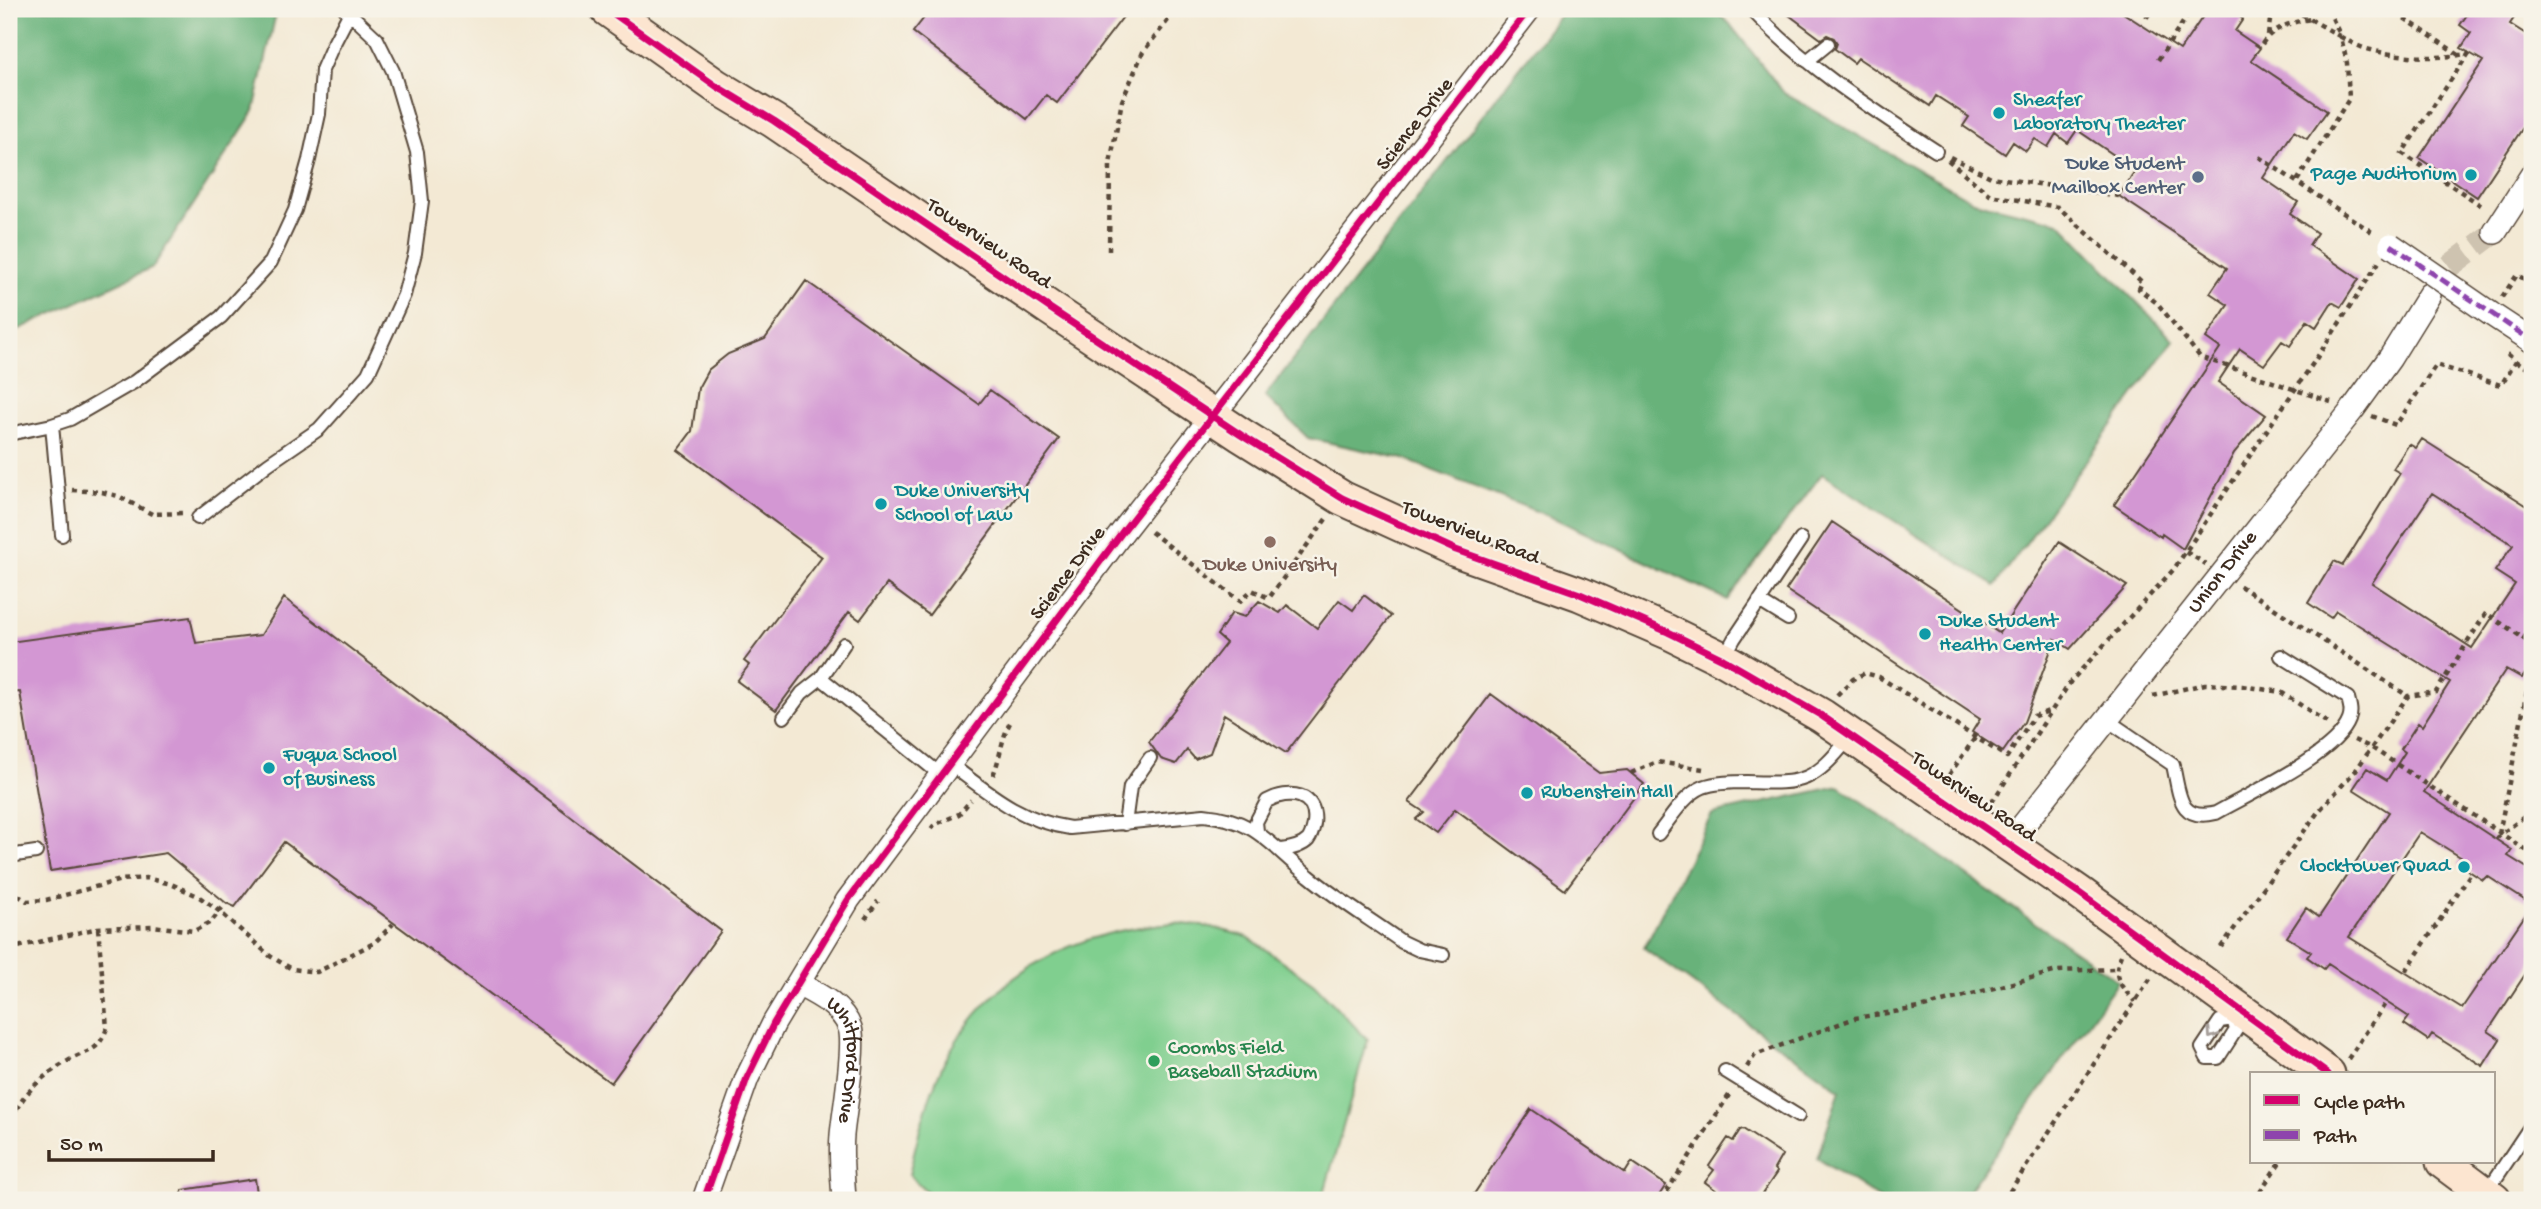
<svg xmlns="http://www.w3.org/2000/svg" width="2541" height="1209" viewBox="0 0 2541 1209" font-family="'Gochi Hand',sans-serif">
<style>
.green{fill:#80cf8f;stroke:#5e7c56;stroke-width:2}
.forest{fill:#68b27a;stroke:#526e4c;stroke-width:2}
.building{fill:#d397d3;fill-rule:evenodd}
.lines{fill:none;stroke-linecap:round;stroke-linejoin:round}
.street-tunnel{stroke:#cec3b0;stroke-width:23;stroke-dasharray:23 11;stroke-linecap:butt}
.lane-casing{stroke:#574739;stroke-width:16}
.street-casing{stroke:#574739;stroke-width:26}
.secondary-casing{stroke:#574739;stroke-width:37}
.path{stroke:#574739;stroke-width:4.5;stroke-dasharray:5 5;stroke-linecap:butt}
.lane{stroke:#fff;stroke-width:12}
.street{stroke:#fff;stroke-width:23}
.secondary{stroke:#fce5d0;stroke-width:33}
.street-bridge-casing{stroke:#574739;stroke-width:26;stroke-linecap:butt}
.path-bridge{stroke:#574739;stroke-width:4.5;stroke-dasharray:5 5;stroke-linecap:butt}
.street-bridge{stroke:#fff;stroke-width:23}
.quiet{stroke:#8e44ad;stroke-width:5;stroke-dasharray:10 5;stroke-linecap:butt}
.cycleway-casing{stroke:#f7f3e8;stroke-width:11}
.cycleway{stroke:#d6006c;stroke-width:7}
.oneway{stroke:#a79f9a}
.culture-dot{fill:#0f9aa8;stroke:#f7f3e8;stroke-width:2.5}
.service-dot{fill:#5c6f8a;stroke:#f7f3e8;stroke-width:2.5}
.education-dot{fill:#8d6e63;stroke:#f7f3e8;stroke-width:2.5}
.leisure-dot{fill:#2e9e5b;stroke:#f7f3e8;stroke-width:2.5}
.labels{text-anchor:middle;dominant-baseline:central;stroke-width:5;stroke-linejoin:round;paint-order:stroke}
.culture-label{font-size:21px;fill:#0d838f;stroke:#f7f3e8;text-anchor:start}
.street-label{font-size:21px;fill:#3b2a1e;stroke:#f7f3e8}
.service-label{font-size:21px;fill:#4e5e75;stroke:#f7f3e8;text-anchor:end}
.education-label{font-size:21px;fill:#785e54;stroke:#f7f3e8}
.leisure-label{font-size:21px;fill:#27864d;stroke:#f7f3e8;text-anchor:start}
</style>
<rect width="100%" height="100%" fill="#f7f3e8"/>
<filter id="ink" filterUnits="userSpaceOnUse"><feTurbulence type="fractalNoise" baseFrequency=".0143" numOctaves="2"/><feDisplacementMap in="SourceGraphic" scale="14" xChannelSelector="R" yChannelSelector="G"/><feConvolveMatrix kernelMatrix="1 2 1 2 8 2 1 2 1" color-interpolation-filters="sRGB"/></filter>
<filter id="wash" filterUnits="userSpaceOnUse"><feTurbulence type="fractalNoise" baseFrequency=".00686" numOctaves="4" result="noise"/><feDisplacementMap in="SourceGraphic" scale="28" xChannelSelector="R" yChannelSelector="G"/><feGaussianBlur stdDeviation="1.57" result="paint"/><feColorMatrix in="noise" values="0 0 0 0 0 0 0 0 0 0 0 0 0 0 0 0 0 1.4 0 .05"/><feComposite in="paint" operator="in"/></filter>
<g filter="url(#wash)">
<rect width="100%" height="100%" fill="#f3e9d4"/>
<path class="green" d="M1174,923l37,4 37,10 66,47 54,56 -46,160h-386l-27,-25c9,-43 23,-98 48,-135 50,-77 129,-110 217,-117z"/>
<path class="forest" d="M9,9h268l-23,102 -101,156 -144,67z
M1565,9h146l18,14 55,70 189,108 86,21 115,118 -179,246 -173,-112 -95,126 -171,-81 -152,-60 -96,-21 -43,-42z
M1839,786l279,195 -156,219h-81l-64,-42 23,-68 -196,-142 68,-134z"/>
<g id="blocks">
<path class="building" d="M931,9h198l-72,94 -11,-8 -19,24 -114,-87z
M1781,9h336l63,41 28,-41h21l14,10 -8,12 25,17 -9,12 76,51 -20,28 -13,-8 -31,47 35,24 -8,12 27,19 -8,12 50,34 -18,28 -9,-5 -16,25 -9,-6 -17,25 -8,-5 -18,24 -24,-16 -22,33 48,33 -32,38 -51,96 -21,-15 -1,3 -47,-32 106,-157 -14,-10 22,-33 -18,-12 17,-25 -108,-72 17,-26 -59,-40 -9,13 -12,-9 -8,13 -13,-8 -9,12 -13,-9 -8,12 -42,-28 6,-9 -33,-21 -6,10 -72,-48 -4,5 -19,-14 2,-6 -3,-5 -7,-3 -6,4z
M2471,9h49l-10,15 22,14v76l-55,83 -58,-39 64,-97 -22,-13 10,-15 -11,-8z
M806,281l173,123 11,-14 69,49 -130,176 -42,-31 -27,36 -11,-8 -73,98 -39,-29 12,-16 -5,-4 78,-104 -144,-107 14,-19 6,-43 10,-18 20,-16 37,-15z
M2422,439l110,70v115l-10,15 10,7v19l-10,13 -16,-9 -82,123 88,58 -4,6 24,15v93l-44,67 12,8 -17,27 -51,-32 -4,6 -24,-16 5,-7 -81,-53 -4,5 -17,-12 4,-5 -24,-15 19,-29 13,9 70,-105 -36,-23 14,-21 20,12 18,-28 -4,-3 17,-26 4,3 28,-44 -114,-71 -5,7 -23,-15 26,-42 9,4 9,-14 48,-78 -7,-4 16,-25 7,4zM2432,493l81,52 -18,26 20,13 -43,64 -100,-65zM2420,832l42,26 -4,6 25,16 4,-4 45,29 -70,103 -113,-71z
M1832,522l167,111 60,-91 68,44 -57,63 -15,-10 -31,83 -21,30 -31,-20 8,-13 -194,-129z
M1364,595l27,21 -105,137 -62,-39 -14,39 -15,6 -8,-9 -11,14 -15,-5 -12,-17 77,-99 -9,-8 15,-22 13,4 14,-16 21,12 7,-8 30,23 22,-28 14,10z
M284,598l437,333 -110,152 -327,-241 -49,65 -9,-4 -60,-50 -116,18 -30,-179 -11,1v-51l181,-25 6,26 65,-8z
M1491,694l108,79 28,-3 17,14 -79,106 -110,-81 -19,24 -20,-14 8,-7 -15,-10z
M1531,1109l94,64 7,-11 34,23 -10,15h-186z
M1743,1129l39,26 -8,14 3,3 -19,28h-47l6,-9 -12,-9 9,-12 -5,-4 19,-28 5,3 7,-11z
M255,1179l3,21h-75l-1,-10z"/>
</g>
</g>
<g filter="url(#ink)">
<use href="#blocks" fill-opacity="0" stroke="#574739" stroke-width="2"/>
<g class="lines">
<path class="street-tunnel" d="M2430,294l17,-26 48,-36"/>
<defs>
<path id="lane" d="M1751,9c56,59 118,98 185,142
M1807,61l21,-17
M9,434l43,-9
M198,518l70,-54 51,-35 49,-55 36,-79 11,-42 7,-52 -5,-49 -24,-81 -16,-32 -32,-30
M62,535l-10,-110 18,-6 64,-37 87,-65 50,-55 24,-52 14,-50 10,-46 3,-44 10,-23 17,-33
M1759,601l29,18
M1723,659l11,-20 67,-100
M821,678l23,-34
M784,717l18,-24 19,-15 120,97
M2107,720l66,45c7,30 5,57 43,48 33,-19 120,-58 133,-93 3,-8 1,-14 -1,-22l-67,-42
M950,764c40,30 69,56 120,64l134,-13c54,5 66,31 105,61 29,24 62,44 93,66l17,8 24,5
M1125,824l5,-37 20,-29
M1257,831l-1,-9 11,-21c22,-12 51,-8 47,23 -1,5 -3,12 -6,16 -7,7 -18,9 -27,10
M1658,834c13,-16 26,-39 45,-47 13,-5 30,-5 44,-5 57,2 66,1 103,-45
M9,856l27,-4
M2207,1058h11l18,-28 -3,-11 4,-6
M2207,1058l-5,-10 18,-27 13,-2
M1725,1071l73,45
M2486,1193l46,-69"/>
<g id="street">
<path d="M2495,232l37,-57"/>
<path d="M2491,314l41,27"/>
<path id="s1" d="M2009,843l344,-434 37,-51 39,-63"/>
<path id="s2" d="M798,984c19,10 44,22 52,44 6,19 -6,84 -8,107 -2,22 1,44 2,65"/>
<path d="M704,1200l43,-122 27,-55 74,-123 275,-369 406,-522"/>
</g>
<path id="secondary" d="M607,9l109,77 58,35 277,188 190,126 101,63 114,52 124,44 88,38 55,27 99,57 256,176 250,182
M2443,1162l51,38"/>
</defs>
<use href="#lane" class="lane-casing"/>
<use href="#street" class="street-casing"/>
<use href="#secondary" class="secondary-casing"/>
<path class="path" d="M2137,9l16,10
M2293,9l48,28 6,26 2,36 -52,82
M2328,9l13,28c9,5 20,11 30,13 27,7 72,10 98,3
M2401,9l3,9 55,37
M2268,35l3,-22 -2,-4
M2262,44c11,-17 30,-22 49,-25
M2469,53l-67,100 83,55
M2158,60l34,-51
M1950,157l41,20 128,19
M2259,157l116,77
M1948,160l42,35 68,12 84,75 -3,7 19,15 42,53 131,45
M1109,251l1,-87 12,-63 21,-49 34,-43
M2502,297l15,-22 11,6
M2316,359l63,-97
M2516,361l16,10
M2372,416l24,9 40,-60 65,20 15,-24 -11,-9
M72,490l30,2 16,4 34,18 32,-1
M1151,532l89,69 12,-11 17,8 57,-79
M2186,552l20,12
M2240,586l168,110
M1837,695l16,-16 12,-6 14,4 128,80 27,-41 15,-5
M2153,696l52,-12 37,2 39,6 48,32
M2354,740l18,8 160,106
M1631,773l26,-11 46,7
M993,775c8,-18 8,-37 18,-54
M1992,802l79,-121 103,-112 91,-136
M931,829l3,-4 25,-11 12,-14
M2499,834l31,-159
M2496,838l36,-27
M9,890l18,11 19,-1 75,-20 25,-2 25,6 27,12 21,15 51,45 22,13 25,3 57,-29 19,-19
M865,919l13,-18
M2221,947l97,-135 38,-42 52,-74 28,-4 50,-79 46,31
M9,949l89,-21 54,-2 42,5 17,-9 15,-19
M2121,955c-10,24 0,30 14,47
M2406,971l65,-98
M2348,1059l37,-55
M1747,1067l8,-12 100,-37 65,-10 137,-37 58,-2
M9,1128c8,-30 32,-52 59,-67 21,-12 30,-8 39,-33l-9,-100
M1663,1200l-1,-1 69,-107
M2004,1200l148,-224
M2254,1200l26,-38"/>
<use href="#lane" class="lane"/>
<use href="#street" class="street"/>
<use href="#secondary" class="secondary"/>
<defs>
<path id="street-bridge" d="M2391,245l100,69"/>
</defs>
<use href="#street-bridge" class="street-bridge-casing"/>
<path class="path-bridge" d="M2265,433l51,-74
M1949,775l28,-40"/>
<use href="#street-bridge" class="street-bridge"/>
<path class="quiet" d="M2391,245l141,96"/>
<defs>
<path id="cycleway" d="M607,9l109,77 58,35 277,188 190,126 101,63 114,52 124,44 88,38 55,27 99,57 256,176 250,182
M704,1200l43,-122 27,-55 74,-123 275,-369 406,-522"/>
</defs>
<use href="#cycleway" class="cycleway-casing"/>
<use href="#cycleway" class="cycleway"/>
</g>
<defs><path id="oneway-chevron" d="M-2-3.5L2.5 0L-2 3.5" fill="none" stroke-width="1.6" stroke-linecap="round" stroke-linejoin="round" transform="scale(1.75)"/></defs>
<use class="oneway" href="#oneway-chevron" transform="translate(2212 1034) rotate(124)"/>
</g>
<g class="culture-dot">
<circle cx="1999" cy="113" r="7"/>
<circle cx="2471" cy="175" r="7"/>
<circle cx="881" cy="504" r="7"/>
<circle cx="1925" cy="634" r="7"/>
<circle cx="269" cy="768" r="7"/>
<circle cx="1527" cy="793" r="7"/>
<circle cx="2464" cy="867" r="7"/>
</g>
<circle class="service-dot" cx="2198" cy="177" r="7"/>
<circle class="education-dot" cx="1270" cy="542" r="7"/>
<circle class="leisure-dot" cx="1154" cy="1061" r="7"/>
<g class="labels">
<g class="culture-label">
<text x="2013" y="101">Sheafer<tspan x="2013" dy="24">Laboratory Theater</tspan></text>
<text x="2457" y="175" text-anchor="end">Page Auditorium</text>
<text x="895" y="492">Duke University<tspan x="895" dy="24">School of Law</tspan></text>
<text x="1939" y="622">Duke Student<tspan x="1939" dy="24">Health Center</tspan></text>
<text x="283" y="756">Fuqua School<tspan x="283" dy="24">of Business</tspan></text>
<text x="1541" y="793">Rubenstein Hall</text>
<text x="2450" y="867" text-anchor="end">Clocktower Quad</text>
</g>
<g class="street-label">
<text transform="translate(1416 125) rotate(-52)">Science Drive</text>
<text transform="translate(988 245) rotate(34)">Towerview Road</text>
<text transform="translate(1470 534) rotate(21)">Towerview Road</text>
<text stroke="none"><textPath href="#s1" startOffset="345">Union Drive</textPath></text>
<text transform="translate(1069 574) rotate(-53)">Science Drive</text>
<text transform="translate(1973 798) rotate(34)">Towerview Road</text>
<text stroke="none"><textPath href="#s2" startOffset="100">Whitford Drive</textPath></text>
</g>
<g class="service-label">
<text x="2184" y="165">Duke Student<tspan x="2184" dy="24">Mailbox Center</tspan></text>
</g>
<g class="education-label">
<text x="1270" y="566">Duke University</text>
</g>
<g class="leisure-label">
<text x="1168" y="1049">Coombs Field<tspan x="1168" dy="24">Baseball Stadium</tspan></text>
</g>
</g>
<rect width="2541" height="1209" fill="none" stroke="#f7f3e8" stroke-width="35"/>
<rect x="2250" y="1072" width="245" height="91" fill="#f7f3e8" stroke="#aca397" stroke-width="2"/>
<rect x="2264" y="1095" width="35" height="10" fill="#d6006c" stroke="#aca397" stroke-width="2"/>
<text x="2314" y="1108" font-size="21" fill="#3b2a1e">Cycle path</text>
<rect x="2264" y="1130" width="35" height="10" fill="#8e44ad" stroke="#aca397" stroke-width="2"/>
<text x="2314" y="1142" font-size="21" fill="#3b2a1e">Path</text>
<path d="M49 1150v10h164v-10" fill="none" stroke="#3b2a1e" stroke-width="3.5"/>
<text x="60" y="1150" font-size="21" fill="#3b2a1e" stroke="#f7f3e8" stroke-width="5" paint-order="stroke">50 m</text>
</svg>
